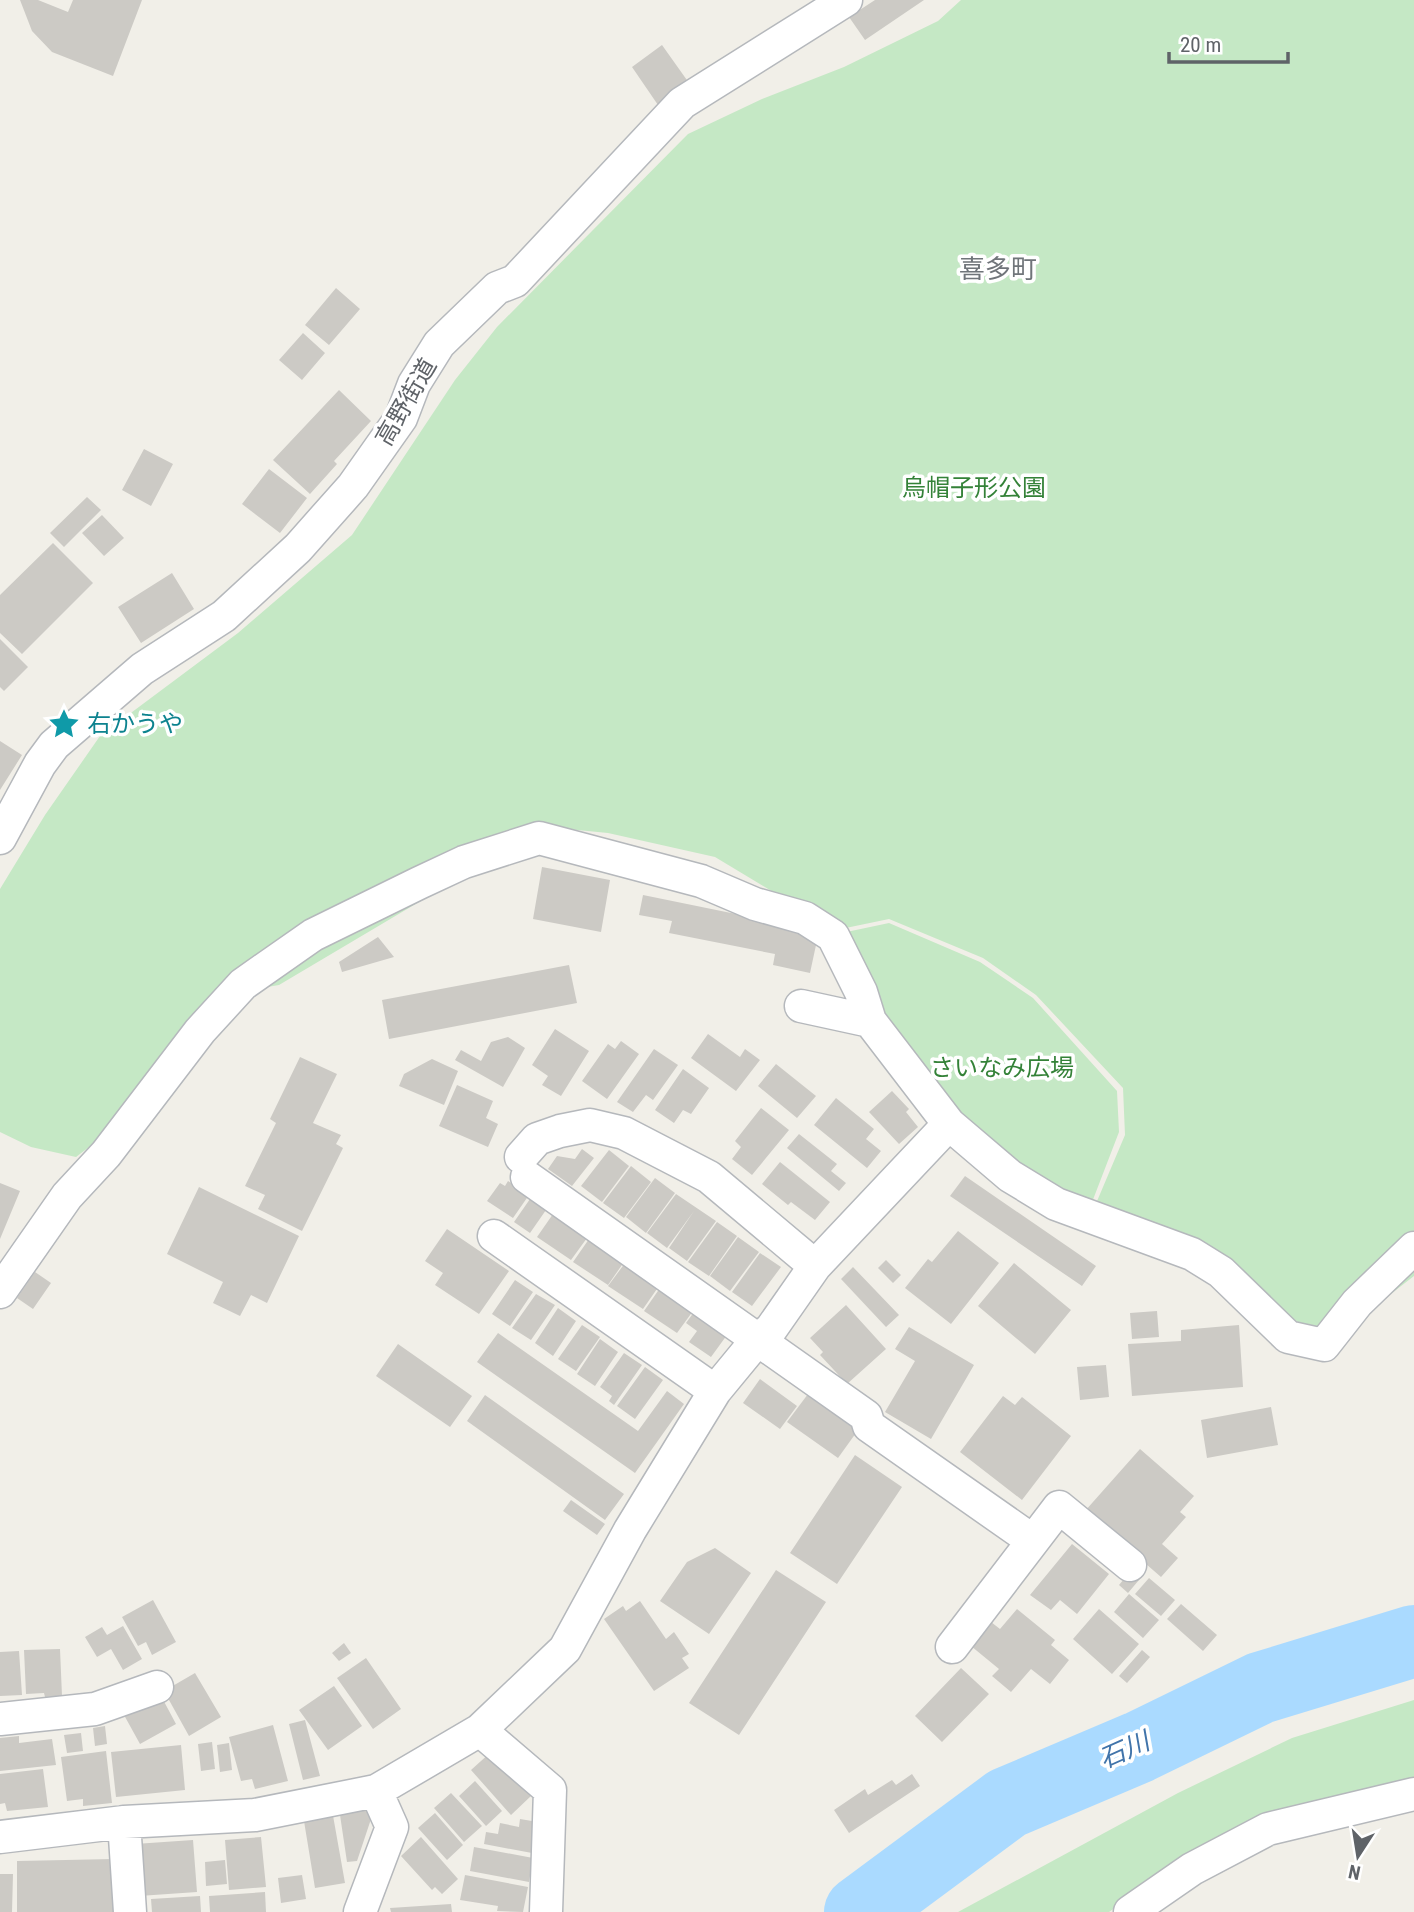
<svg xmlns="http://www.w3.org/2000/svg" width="1414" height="1912" viewBox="0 0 1414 1912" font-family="'Roboto Condensed','Noto Sans JP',sans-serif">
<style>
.green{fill:#c5e8c5}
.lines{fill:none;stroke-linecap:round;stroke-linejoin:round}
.river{stroke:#aadaff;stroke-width:72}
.building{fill:#cccac5}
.street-casing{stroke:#b5b8bc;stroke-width:35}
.street{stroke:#fff;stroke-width:32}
.labels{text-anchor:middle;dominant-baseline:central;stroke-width:7;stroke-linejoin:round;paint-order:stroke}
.street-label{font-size:24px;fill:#5f6368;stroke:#fff}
.park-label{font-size:24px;fill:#348238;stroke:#fff}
.culture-label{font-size:24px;fill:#0d838f;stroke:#fff;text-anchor:start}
.neighbourhood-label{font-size:26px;fill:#70757a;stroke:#fff}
.water-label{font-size:26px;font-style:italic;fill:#4174aa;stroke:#fff}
</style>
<rect width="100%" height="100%" fill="#f1efe8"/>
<path class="green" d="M961,0h453v1276l-85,66 -48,-31 -189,-98 33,-78 -2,-47 -87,-93 -53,-37 -94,-39 -53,11 -121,-73 -107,-24 -61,-6 -70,31 -53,41 -145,86 -47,8 -122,138 -34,26 -45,-10 -31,-15v-243l45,-74 55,-79 138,-103 114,-98 103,-155 42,-53 191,-193 74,-35 82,-32 94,-46z
M889,923l91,39 53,36 84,93 2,41 -30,78 -132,-86 -82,-107 -38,-83z
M1414,1700v83l-225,73 -80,56h-151l220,-119 114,-55z"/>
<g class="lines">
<path class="river" d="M860,1912l147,-109 132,-56 121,-59 154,-47"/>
</g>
<path class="building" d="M20,0h18l30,12 5,-12h69l-29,76 -61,-24 -20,-21z
M875,0h49l-59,40 -16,-23z
M662,45l27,38 -31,22 -26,-38z
M336,288l24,21 -31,36 -24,-20z
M303,333l22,20 -23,27 -23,-20z
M339,390l32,31 -37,40 3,3 -27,30 -37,-34z
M144,449l29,15 -22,42 -29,-16z
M269,469l38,29 -27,35 -38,-29z
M87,497l14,13 -37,37 -14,-14z
M102,515l22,23 -20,18 -22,-23z
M53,543l40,40 -71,71 -22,-21v-38z
M172,573l22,36 -53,34 -23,-36z
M0,639l28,28 -24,24 -4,-4z
M0,741l22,14 -22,35z
M542,867l68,13 -9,52 -68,-13z
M643,895l176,36 -9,42 -37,-8 2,-11 -106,-21 3,-12 -33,-6z
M378,937l16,20 -52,15 -3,-10z
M569,965l8,38 -188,36 -7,-39z
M555,1029l34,22 -28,45 -19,-11 6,-9 -16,-11z
M708,1034l32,23 5,-8 15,11 -24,31 -45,-33z
M508,1037l17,11 -22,39 -48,-27 6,-10 20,11 10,-19z
M621,1041l18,13 -32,45 -25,-18 26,-37 7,5z
M654,1049l24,16 -25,35 -7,-5 -13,17 -16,-10z
M300,1057l37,17 -24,49 28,12 -5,9 7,4 -41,83 -44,-22 7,-14 -20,-9 31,-63 -6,-4z
M432,1059l26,12 -14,34 -45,-19 5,-12z
M776,1064l40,32 -19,22 -39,-32z
M683,1069l26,19 -18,26 -8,-4 -9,13 -19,-13z
M457,1085l36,16 -7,17 12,6 -10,23 -49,-21z
M892,1091l17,18 -3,3 12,15 -19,17 -30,-32z
M836,1098l38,31 -8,10 15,12 -14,17 -53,-43z
M761,1108l28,22 -37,45 -20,-16 9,-12 -6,-6z
M799,1134l38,30 -6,7 15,12 -7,8 -52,-43z
M582,1149l12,9 -22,28 -24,-17 9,-13 18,3z
M609,1150l20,16 -27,36 -21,-16z
M780,1162l50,40 -15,18 -24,-18 -3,3 -26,-21z
M631,1166l20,16 -27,36 -21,-15z
M965,1176l131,90 -14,20 -132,-90z
M655,1178l20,15 -29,40 -20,-16z
M508,1181l21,14 -16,23 -26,-17 13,-18 5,3z
M0,1183l20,8 -20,48z
M199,1187l100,49 -32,67 -16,-8 -11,21 -27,-13 10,-21 -56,-28z
M676,1194l40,27 -29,40 -18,-13 25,-37 -27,37 -20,-15z
M530,1199l16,11 -16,23 -16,-11z
M553,1214l34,24 -16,22 -34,-23z
M717,1222l20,14 -28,40 -21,-14z
M447,1229l62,42 -30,43 -44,-29 8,-12 -18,-12z
M958,1231l41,32 -48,61 -46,-36 23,-29 4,3z
M738,1237l21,15 -29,39 -20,-15z
M589,1239l35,23 -16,23 -35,-23z
M760,1253l21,14 -29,39 -20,-14z
M886,1260l15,15 -8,8 -15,-15z
M625,1263l34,23 -16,23 -35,-23z
M1014,1263l57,47 -36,44 -57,-48z
M853,1267l46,48 -13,12 -45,-48z
M35,1272l16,11 -18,26 -16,-11z
M515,1280l18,12 -23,34 -18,-12z
M660,1288l33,23 -16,22 -33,-22z
M536,1294l19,11 -24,35 -19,-12z
M846,1305l40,44 -39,35 -27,-29 3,-3 -13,-14z
M558,1308l18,13 -23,35 -18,-13z
M1157,1311l2,26 -27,2 -2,-26z
M694,1312l33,23 -16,22 -22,-15 8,-11 -11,-8z
M582,1325l18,12 -24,34 -18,-12z
M1239,1325l4,62 -111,9 -4,-52 53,-3v-11z
M909,1327l65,38 -43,74 -46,-27 30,-51 -20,-12z
M498,1333l140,98 29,-40 17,13 -49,69 -158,-111z
M600,1339l18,13 -23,34 -18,-12z
M398,1344l74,52 -22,31 -74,-51z
M624,1353l18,12 -28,40 -5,-4 3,-5 -12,-9z
M1106,1365l3,32 -29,3 -3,-33z
M645,1367l18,13 -28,39 -18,-13z
M760,1379l37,27 -17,23 -37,-26z
M811,1390l50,36 -23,32 -51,-36z
M485,1395l139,99 -19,26 -138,-99z
M1003,1396l12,9 7,-8 49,39 -49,64 -62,-48z
M1271,1407l7,38 -71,13 -6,-38z
M1140,1449l54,47 -14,16 6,5 -24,27 16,14 -17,19 -76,-66z
M855,1455l47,32 -65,97 -47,-31z
M571,1500l34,24 -8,11 -34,-24z
M1072,1544l37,30 -32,40 -17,-14 -9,10 -21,-15z
M715,1548l36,25 -42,61 -49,-33 27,-39z
M1135,1566l9,8 -16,19 -9,-8z
M776,1570l50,32 -87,133 -50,-32z
M1149,1578l26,22 -14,16 -26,-22z
M1129,1594l30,26 -16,18 -29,-26z
M153,1600l23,42 -24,13 -6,-13 -8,4 -16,-29z
M640,1601l26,38 8,-7 15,22 -7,4 7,10 -35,23 -50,-72 19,-13 3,5z
M1181,1604l36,31 -14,16 -36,-32z
M1017,1609l38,31 -4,5 18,15 -19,24 -19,-15 -20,23 -19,-16 7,-7 -28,-23 20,-24 9,7z
M1099,1609l40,35 -27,30 -39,-35z
M123,1626l19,33 -19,11 -12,-21 -14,8 -12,-20 17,-10 5,8z
M344,1643l7,10 -12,8 -7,-8z
M60,1649l2,47 -17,1 -1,-4 -18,1 -2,-44z
M1142,1650l8,7 -23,26 -8,-7z
M19,1651l3,44 -22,1v-44z
M366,1658l35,51 -28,20 -36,-51z
M961,1668l28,26 -47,48 -27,-26z
M195,1673l26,44 -32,19 -25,-45z
M334,1686l28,40 -34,24 -29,-40z
M160,1694l16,30 -36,20 -16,-29z
M305,1720l15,56 -17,4 -14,-56z
M273,1725l15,56 -33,8 -3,-10 -11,2 -12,-44z
M105,1726l2,18 -12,2 -2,-18z
M81,1733l2,18 -16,2 -3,-18z
M19,1736v7l33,-4 4,26 -56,6v-33z
M212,1742l3,27 -14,2 -3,-27z
M229,1743l3,27 -12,2 -3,-27z
M181,1745l4,45 -69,7 -5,-45z
M106,1751l6,52 -29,3v-7l-16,2 -6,-44z
M491,1752l40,44 -20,19 -40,-45z
M43,1769l5,38 -41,4 -2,-8 -5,1v-30z
M912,1774l8,12 -71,47 -15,-23 31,-21 3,6 24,-15 4,5z
M475,1781l27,30 -16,15 -27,-30z
M451,1793l31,33 -18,16 -30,-34z
M370,1809l1,10 -14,42 -10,1 -7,-47z
M332,1810l13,73 -30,5 -12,-73z
M435,1813l28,32 -16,15 -29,-32z
M520,1819l18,3 -6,31 -48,-9 2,-12 12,2 2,-11 19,4z
M261,1837l5,50 -37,3 -4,-50z
M421,1837l37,42 -16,15 -7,-7 -3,3 -31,-34z
M193,1840l4,52 -58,4 -4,-52z
M474,1847l59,11 -4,24 -59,-11z
M114,1859l1,53h-98v-51z
M225,1860l2,24 -21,2 -1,-24z
M0,1874h13l-1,38h-12z
M302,1875l4,24 -25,4 -3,-25z
M465,1875l63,12 -5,25 -26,-1 1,-5 -38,-6z
M265,1892l1,20h-56l-1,-16z
M200,1896l1,16h-49l-1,-13z
M451,1904l1,8h-61l-1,-4z"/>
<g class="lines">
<defs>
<path id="street" d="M0,838l40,-74 14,-19 88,-76 82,-53 74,-68 55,-62 48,-68 13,-34 25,-40 58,-56 18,-7 167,-178 164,-103
M801,1006l69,15
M949,1124l61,52 46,28 136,50 29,18 67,65 36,8 33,-42 57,-55
M521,1157l16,-18 23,-8 30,-6 34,8 85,44 106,89
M527,1177l339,239 3,10 164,115
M494,1236l221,155
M0,1292l67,-96 39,-42 94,-123 43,-47 70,-49 106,-52 45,-21 75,-24 162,43 54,23 50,14 28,18 28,56 9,29 79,103 -134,142 -44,63 -14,11 -42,51 -85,139 -65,119 -85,81 -104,61 -121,24 -131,7 -124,15
M952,1647l107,-140 71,58
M0,1719l95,-10 62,-22
M480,1730l70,60 -4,122
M124,1822l6,90
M360,1912l32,-85 -16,-36
M1130,1912l62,-43 76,-40 146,-35"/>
</defs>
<use href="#street" class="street-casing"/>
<use href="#street" class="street"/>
</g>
<defs>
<symbol id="sight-bare" viewBox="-9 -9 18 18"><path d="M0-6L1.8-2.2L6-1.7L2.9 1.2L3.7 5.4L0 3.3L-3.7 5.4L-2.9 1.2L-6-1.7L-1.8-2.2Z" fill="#0f9aa8" stroke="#fff" stroke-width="2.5" paint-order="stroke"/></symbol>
</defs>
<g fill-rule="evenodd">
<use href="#sight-bare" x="42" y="702" width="44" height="44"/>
</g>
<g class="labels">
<g class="street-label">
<text transform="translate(406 402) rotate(-60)">高野街道</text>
</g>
<g class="park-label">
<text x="974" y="488">烏帽子形公園</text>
<text x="1002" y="1068">さいなみ広場</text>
</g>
<g class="culture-label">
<text x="87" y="724">右かうや</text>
</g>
<g class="neighbourhood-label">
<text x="998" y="269">喜多町</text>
</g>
<g class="water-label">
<text transform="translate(1124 1750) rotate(-24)">石川</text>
</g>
</g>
<g transform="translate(1358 1856) rotate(192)" stroke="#ffffff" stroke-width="5" paint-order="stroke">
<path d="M0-5L12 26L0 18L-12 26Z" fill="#5f6368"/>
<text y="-10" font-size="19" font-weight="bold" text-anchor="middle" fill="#5f6368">N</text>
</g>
<path d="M1169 52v10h119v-10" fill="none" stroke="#5f6368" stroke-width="3.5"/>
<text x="1180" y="52" font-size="21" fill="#5f6368" stroke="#ffffff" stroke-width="5" paint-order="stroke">20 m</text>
</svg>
